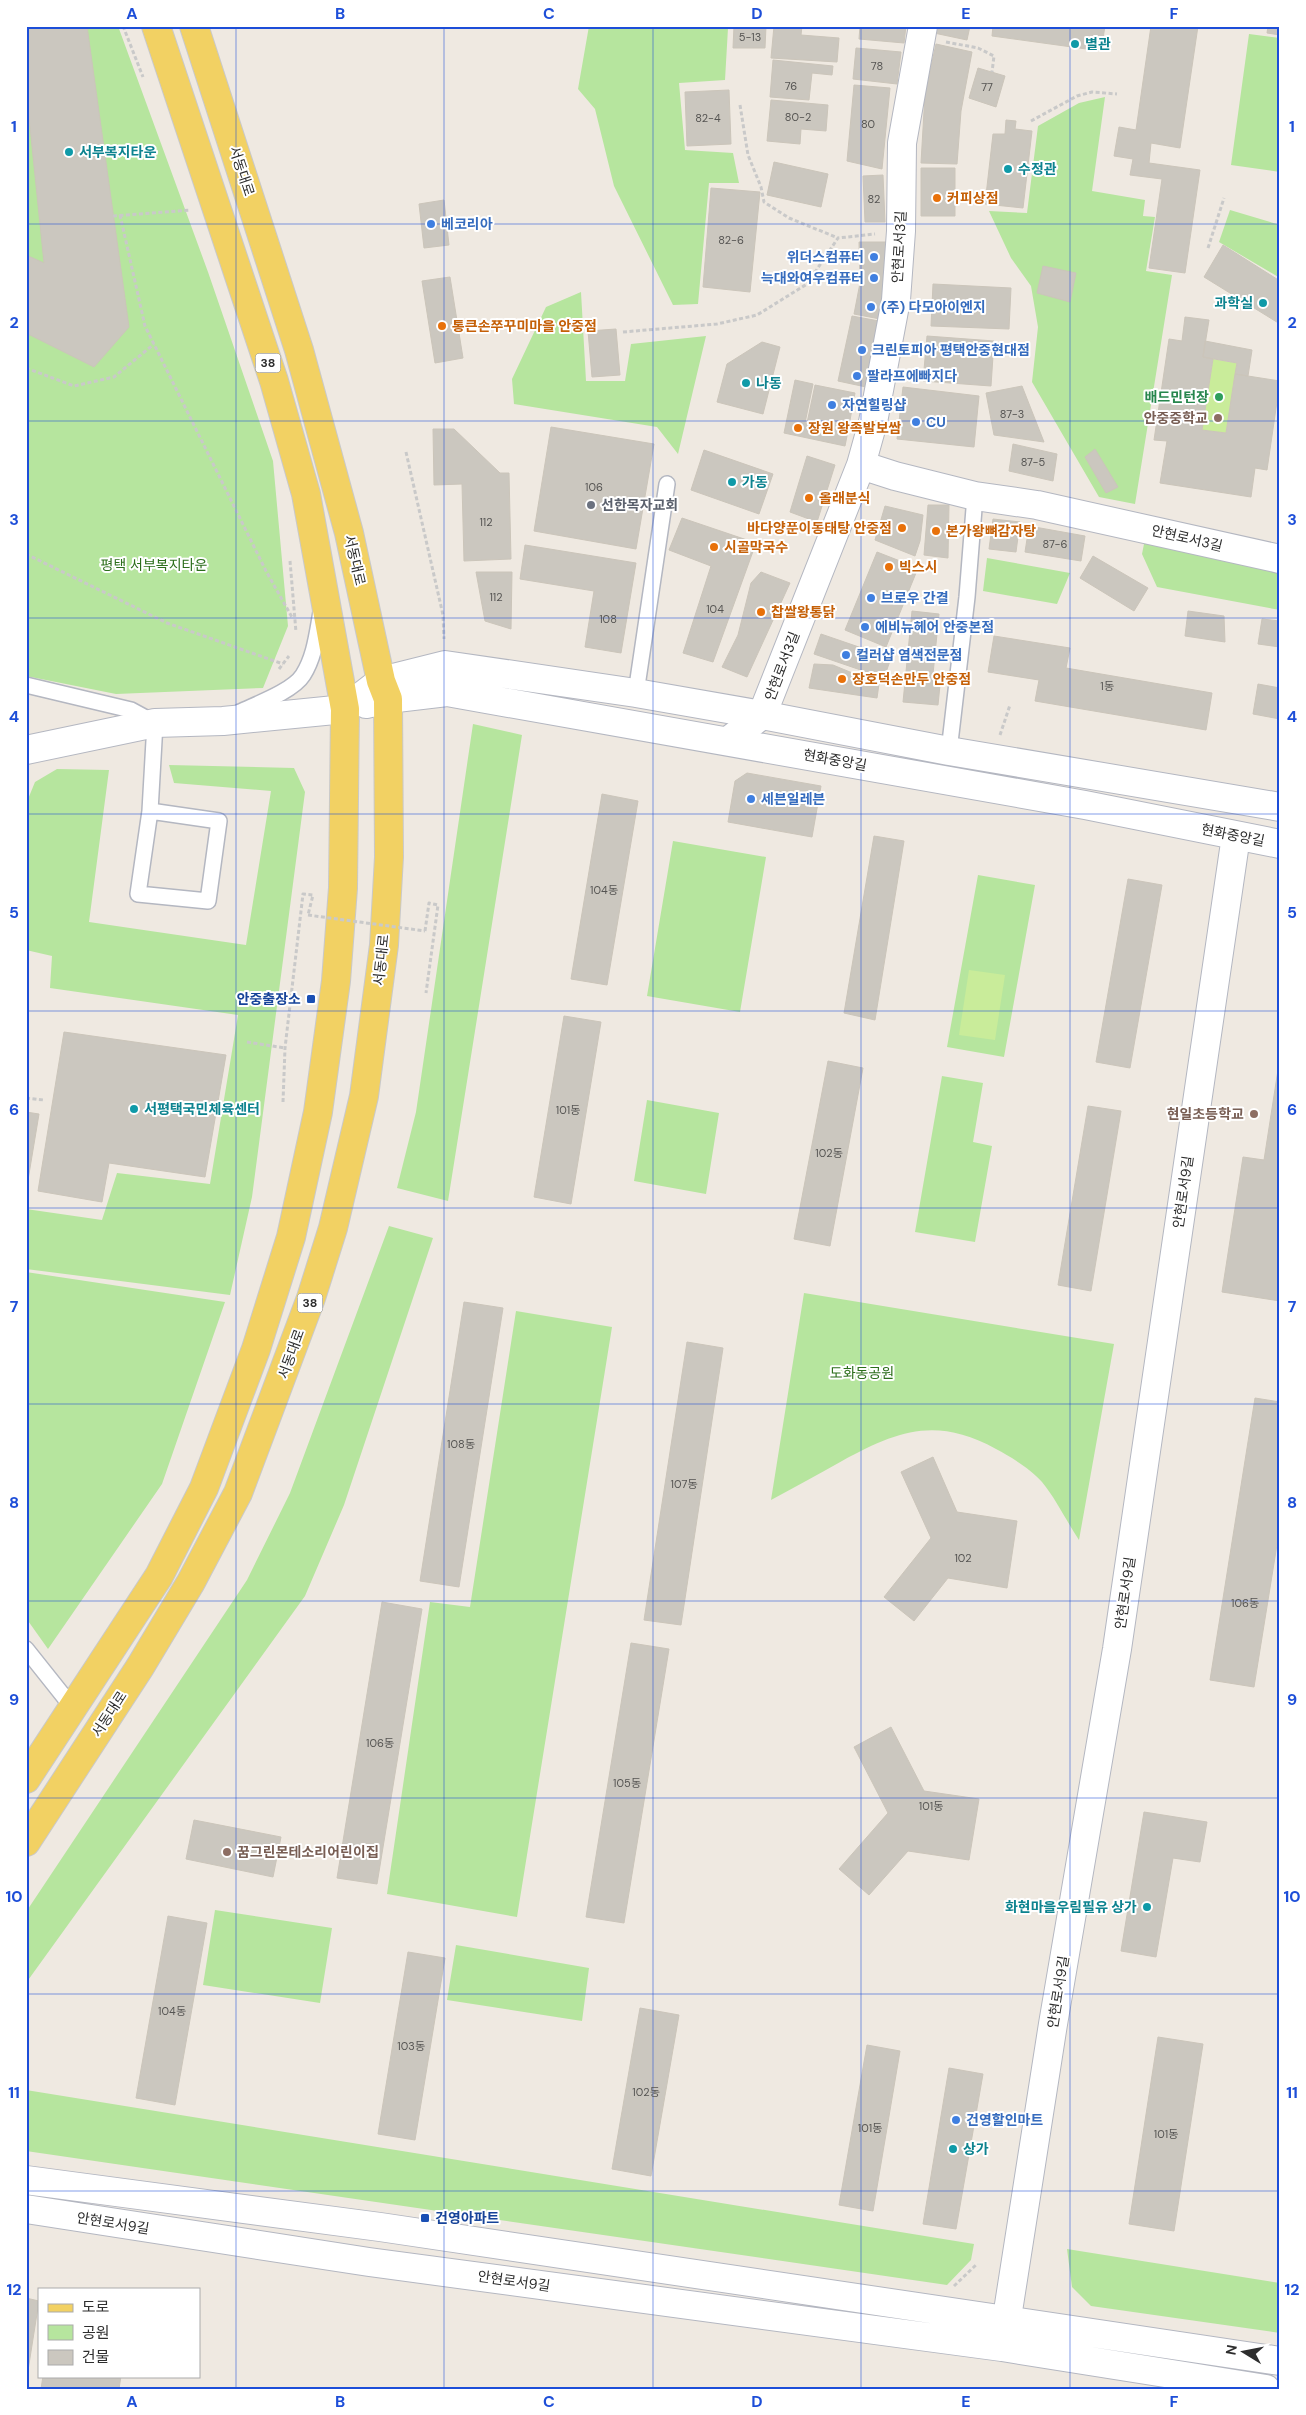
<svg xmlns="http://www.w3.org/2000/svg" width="1306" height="2415" viewBox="0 0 1306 2415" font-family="'DM Sans','Noto Sans KR',sans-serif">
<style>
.green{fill:#b6e59e}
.pitch{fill:#c9ec9a}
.building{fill:#cbc7bf;stroke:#cbc5ba}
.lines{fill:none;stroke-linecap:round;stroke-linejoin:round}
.service-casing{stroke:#b4b7c1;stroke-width:18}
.minor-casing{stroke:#b4b7c1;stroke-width:30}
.tertiary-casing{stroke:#b4b7c1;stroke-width:30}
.primary-casing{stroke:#c9c9c9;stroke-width:30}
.path{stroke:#c9c9c9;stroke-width:3;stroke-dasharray:4 2.5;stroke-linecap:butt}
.service{stroke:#fff;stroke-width:15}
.minor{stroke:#fff;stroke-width:28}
.tertiary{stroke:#fff;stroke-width:28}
.primary{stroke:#f2d163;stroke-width:28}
.path-bridge{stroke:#c9c9c9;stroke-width:3;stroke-dasharray:4 2.5;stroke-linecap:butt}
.grid{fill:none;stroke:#1d4ed8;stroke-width:1;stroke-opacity:0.55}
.culture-dot{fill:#0f9aa8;stroke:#fff;stroke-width:2}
.food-dot{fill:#e8710a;stroke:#fff;stroke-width:2}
.shop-dot{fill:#3f7fe0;stroke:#fff;stroke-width:2}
.leisure-dot{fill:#2e9e5b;stroke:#fff;stroke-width:2}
.education-dot{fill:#8d6e63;stroke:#fff;stroke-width:2}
.worship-dot{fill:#6b7280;stroke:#fff;stroke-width:2}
.transit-dot{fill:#1a4fb4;stroke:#fff;stroke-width:2}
.labels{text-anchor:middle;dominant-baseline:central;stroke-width:4;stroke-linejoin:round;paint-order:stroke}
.number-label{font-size:11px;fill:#555452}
.shield{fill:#fff;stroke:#6d6d6d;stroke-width:1}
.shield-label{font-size:12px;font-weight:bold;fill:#2e2e2e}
.culture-label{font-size:14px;font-weight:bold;fill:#0d838f;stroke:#fff;text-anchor:start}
.street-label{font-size:14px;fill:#2e2e2e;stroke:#fff}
.food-label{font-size:14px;font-weight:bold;fill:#c56008;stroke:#fff;text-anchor:start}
.shop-label{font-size:14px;font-weight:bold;fill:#366cbe;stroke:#fff;text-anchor:start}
.leisure-label{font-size:14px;font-weight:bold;fill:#27864d;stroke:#fff;text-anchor:end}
.education-label{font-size:14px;font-weight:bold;fill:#785e54;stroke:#fff;text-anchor:end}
.worship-label{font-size:14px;font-weight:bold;fill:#5b616d;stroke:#fff;text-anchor:start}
.park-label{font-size:14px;fill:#2c6e1b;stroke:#fff}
.transit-label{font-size:14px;font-weight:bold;fill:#164399;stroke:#fff;text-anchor:end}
.neatline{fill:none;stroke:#1d4ed8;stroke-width:2}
.grid-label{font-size:16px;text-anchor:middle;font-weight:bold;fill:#1d4ed8}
</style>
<rect width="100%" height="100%" fill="#efe9e1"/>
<path class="green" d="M26,26h92l90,246 65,189 15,165 -25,62 -147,6 -90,-18z
M589,26l139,2 -3,52 -46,3 6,67 48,3 6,30h-30l-11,121 -25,1 -59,-119 -19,-77 -17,-20z
M1249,34l31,4v134l-49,-7z
M1105,97l-13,94 53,9 -2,16 12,1 -9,54 26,4 -37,229 -36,-7 -67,-115 6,-55 -7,-41 -20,-28 -22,-47 38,2 11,-87 41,-23z
M1230,210l50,15v53l-61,-36z
M581,292l5,89h39l6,-37 75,-8 -28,118 -21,-27 -143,-23 -2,-25 34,-72z
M1145,539l135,29v42l-123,-23 -15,-33z
M987,558l83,15 -13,31 -74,-13z
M473,724l49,11 -74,466 -51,-13 19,-76z
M169,765l125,3 11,24 -53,405 -22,98 -204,-26v-60l76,11 15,-47 93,11 28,-169 -188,-27 2,-32 -26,-6v-146l9,-22 22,-13 52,1 -20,152 157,23 25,-154 -97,-8z
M673,841l93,16 -26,155 -93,-16z
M978,875l57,10 -31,172 -57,-10z
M942,1076l41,7 -10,59 19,4 -17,96 -60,-10z
M647,1100l72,13 -13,81 -72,-13z
M389,1226l44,12 -89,267 -39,91 -279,387v-71l221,-332 43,-87z
M26,1272l199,30 -63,182 -114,165 -22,-31z
M804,1293l310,51 -35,196c-12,-18 -23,-41 -37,-58 -11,-13 -31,-25 -46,-33 -60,-33 -99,-18 -154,12 -23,13 -47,26 -71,39z
M516,1311l96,16 -95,590 -130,-23 43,-292 40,5z
M215,1910l117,18 -12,75 -117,-18z
M456,1945l133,23 -7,53 -135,-21z
M26,2090l948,154 -3,16 -24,25 -921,-134z
M1067,2249l213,34v50l-189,-27 -19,-19z"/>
<path class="pitch" d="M1213,359l24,4 -11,70 -24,-3z
M969,970l36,5 -10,65 -36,-5z"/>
<path class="building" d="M26,26h61l42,301 -35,40 -68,-34v-78l18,8 -18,-175z
M734,26h32l-1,22h-32z
M774,26h28l-1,9 38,3 -2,24 -66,-4z
M860,26h46l-2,17 -45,-4z
M935,26h35l-3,14 -33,-7z
M993,26h112l-4,25 -109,-15z
M1151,26h47l-18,122 -29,-5 -2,20 51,7 -15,103 -36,-5 13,-89 -32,-4 3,-16 -19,-3 5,-29 17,3z
M1268,26h12v9l-13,-2z
M936,44l36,8 -11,59 -4,53 -36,-1 4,-69z
M856,48l45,4 -4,32 -44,-5z
M773,60l60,6 -1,9 -20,-2 -3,27 -39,-3z
M978,68l27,8 -9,31 -27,-9z
M854,85l36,3 -8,81 -35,-8z
M729,90l2,54 -44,2 -2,-54z
M771,100l57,5 -2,26 -25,-2 -1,15 -33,-3z
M1006,120l10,1 -1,8 17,2 -9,77 -38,-4 8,-70h12z
M774,162l54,12 -7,33 -54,-12z
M921,168h34v48h-34z
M883,175l2,47h-20l-2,-46z
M711,188l49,4 -10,100 -47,-5z
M444,200l5,45 -25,3 -5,-44z
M859,242h27l-6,77 -26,-5 6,-31z
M1223,245l57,36v43l-76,-47z
M1043,266l33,7 -6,29 -33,-9z
M450,277l13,81 -28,5 -13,-82z
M933,284l78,4 -2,41 -78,-3z
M852,316l27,5 -13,66 -28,-6z
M1185,317l24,3 -6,37 10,2 -11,71 24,3 9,-59 45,7 -13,89 -12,-2 -4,29 -91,-14 7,-42 -13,-1 15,-101 13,2z
M616,329l4,46 -28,2 -4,-46z
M927,336l67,5 -3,45 -68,-5z
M1205,341l47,9 -4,26 -13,-2 2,-11 -34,-6z
M762,342l18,5 -17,67 -46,-12 10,-38z
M795,380l18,4 -8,39 43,8 -3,15 -61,-13z
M815,385l40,8 -7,38 -41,-8z
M1022,386l22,56 -50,-7 -8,-42z
M903,387l76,9 -5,51 -77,-8z
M551,427l103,17 -18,105 -102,-18z
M433,429h21l46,44h9l2,86 -47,2 -2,-77 -28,1z
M1013,444l44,10 -4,27 -44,-10z
M1095,449l23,38 -12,6 -21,-36z
M704,450l69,24 -14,40 -68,-24z
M807,456l28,9 -18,57 -27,-10z
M928,505h21l-1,53 -24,-3z
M885,506l38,9 -3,26 -5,15 -40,-16z
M682,518l74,25 -43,119 -30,-9 28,-87 -42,-16z
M993,519l27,3 -4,30 -27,-3z
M1029,526l56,10 -4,25 -56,-9z
M525,545l111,18 -15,90 -36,-6 9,-56 -74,-12z
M877,552l41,16 -32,79 -41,-17z
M1093,556l55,32 -14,23 -54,-33z
M476,572h36l-1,57 -26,-8z
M761,572l29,11 -43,94 -25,-10 16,-32 13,-52z
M912,611l27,3 -6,60 8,1 -3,30 -35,-3z
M1188,611l36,5 1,26 -40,-6z
M1262,619l18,2v26l-22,-3z
M821,634l70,24 -7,20 -70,-24z
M994,636l76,12 -4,20 146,25 -6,37 -171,-29 4,-21 -51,-8z
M814,664l19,1 46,19 -2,14 -68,-10z
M1258,684l22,4v31l-27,-5z
M747,773l74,13 -9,51 -84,-15 7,-41z
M602,794l36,7 -31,184 -36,-6z
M874,836l30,5 -29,179 -31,-7z
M1128,879l34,6 -32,183 -34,-6z
M564,1016l37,6 -30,182 -37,-7z
M64,1032l162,23 -21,122 -96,-14 -7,39 -64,-11z
M1280,1057v244l-58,-9 21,-135 21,3z
M828,1061l35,7 -33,178 -36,-7z
M1088,1106l33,5 -30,180 -33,-6z
M26,1112l13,2 -13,78z
M464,1302l39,6 -44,279 -39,-6z
M687,1342l36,6 -42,277 -37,-5z
M1255,1398l25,4v124l-26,161 -44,-7z
M933,1457l24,55 60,9 -10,67 -59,-10 -34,43 -30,-24 47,-59 -30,-66z
M382,1602l40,7 -45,275 -40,-6z
M631,1643l38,6 -45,274 -38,-6z
M891,1727l33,64 55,8 -10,61 -61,-9 -39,44 -30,-26 49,-56 -34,-66z
M1144,1812l63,10 -7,40 -27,-4 -17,99 -35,-6z
M194,1820l87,17 -8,40 -87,-18z
M168,1916l39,7 -32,182 -39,-7z
M408,1952l37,6 -30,182 -37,-6z
M640,2008l39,7 -28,161 -39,-7z
M1158,2037l45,7 -29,187 -45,-7z
M867,2045l33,6 -27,160 -34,-6z
M949,2068l34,6 -27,155 -33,-5z
M26,2298l13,3 -13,82z
M43,2376h78l-2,13h-78z"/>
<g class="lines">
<defs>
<path id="service" d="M26,685l105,25 24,13 -5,88 -12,83 70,7 11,-80 -69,-10
M636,693l31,-209
M240,712c17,-8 53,-21 63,-37 12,-19 14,-42 18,-63
M949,751l18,-154 8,-101
M26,1649l47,59"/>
<path id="minor" d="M861,465l34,11 80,20 62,9 243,54
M728,741l34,-26 99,-250 12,-43 23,-122 5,-69 1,-88 21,-117
M26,750l129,-27 68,-2 122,-12
M1003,2343l50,-319 64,-375 119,-813"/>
<path id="tertiary" d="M366,704l22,-5 59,-7 638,113 195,39
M345,709l36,-28 64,-16 191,28 126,22 187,36 331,56
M26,2180l354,47 900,134
M26,2209l343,53 633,85 264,42"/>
<path id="primary" d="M26,1779l133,-203 45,-88 52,-139 35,-112 27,-125 18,-131 7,-93 2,-179 -39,-215 -32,-113 -118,-355
M26,1842l114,-175 51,-85 47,-89 73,-195 22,-70 31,-132 20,-151 5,-88 -1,-158 -7,-18 -32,-148 -50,-183 -105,-324"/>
</defs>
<use href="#service" class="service-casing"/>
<use href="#minor" class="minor-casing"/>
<use href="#tertiary" class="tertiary-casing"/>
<use href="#primary" class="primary-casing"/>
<path class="path" d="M123,26l20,51
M946,42l32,6 16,8 -2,16
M740,105l8,50 13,32 3,15 25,16 49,20
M1031,121l46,-25 15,-4 25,2
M120,215l25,111 121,245 27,48
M113,216l77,-6
M1208,248l16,-50
M623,332l94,-8 40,-9 50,-31 31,-46 37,-4
M26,368l48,18 40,-9 40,-33
M406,452l37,163 1,24
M26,554l141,69 116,41
M290,561l6,71
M279,669l10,-13
M1000,735l10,-30
M425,931l4,-28 9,2 -12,88
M247,1042l38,6
M26,1098l18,2
M283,1102l2,-54 18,-154 10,1 -5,20
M954,2286l23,-22"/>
<use href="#service" class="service"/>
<use href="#minor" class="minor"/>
<use href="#tertiary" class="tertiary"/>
<use href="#primary" class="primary"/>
<path class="path-bridge" d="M308,915l117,16"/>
</g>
<path class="grid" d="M236,26v2363M444,26v2363M653,26v2363M861,26v2363M1070,26v2363M26,224h1254M26,421h1254M26,618h1254M26,814h1254M26,1011h1254M26,1208h1254M26,1404h1254M26,1601h1254M26,1798h1254M26,1994h1254M26,2191h1254"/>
<g class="culture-dot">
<circle cx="1075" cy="44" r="5"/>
<circle cx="69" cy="152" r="5"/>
<circle cx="1008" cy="169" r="5"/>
<circle cx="1263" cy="303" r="5"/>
<circle cx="746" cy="383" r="5"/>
<circle cx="732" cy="482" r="5"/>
<circle cx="134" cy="1109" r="5"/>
<circle cx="1147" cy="1907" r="5"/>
<circle cx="953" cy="2149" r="5"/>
</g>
<g class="food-dot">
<circle cx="937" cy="198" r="5"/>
<circle cx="442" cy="326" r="5"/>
<circle cx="798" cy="428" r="5"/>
<circle cx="809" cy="498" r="5"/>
<circle cx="902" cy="528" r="5"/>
<circle cx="936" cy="531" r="5"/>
<circle cx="714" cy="547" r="5"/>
<circle cx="889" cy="567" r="5"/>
<circle cx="761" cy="612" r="5"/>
<circle cx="842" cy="679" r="5"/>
</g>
<g class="shop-dot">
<circle cx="431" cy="224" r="5"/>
<circle cx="874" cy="257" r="5"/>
<circle cx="874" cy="278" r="5"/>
<circle cx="871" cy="307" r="5"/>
<circle cx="862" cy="350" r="5"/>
<circle cx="857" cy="376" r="5"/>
<circle cx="832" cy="405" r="5"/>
<circle cx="916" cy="422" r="5"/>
<circle cx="871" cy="598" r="5"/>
<circle cx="865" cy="627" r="5"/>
<circle cx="846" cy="655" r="5"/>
<circle cx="751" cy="799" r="5"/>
<circle cx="956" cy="2120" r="5"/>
</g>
<circle class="leisure-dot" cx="1219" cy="397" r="5"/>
<g class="education-dot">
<circle cx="1218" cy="418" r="5"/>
<circle cx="1254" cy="1114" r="5"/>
<circle cx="227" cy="1852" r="5"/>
</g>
<circle class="worship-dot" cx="591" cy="505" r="5"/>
<g class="transit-dot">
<rect x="306" y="994" width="10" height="10" rx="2.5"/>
<rect x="420" y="2213" width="10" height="10" rx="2.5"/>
</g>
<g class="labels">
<g class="number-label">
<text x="750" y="37">5-13</text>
<text x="877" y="66">78</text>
<text x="791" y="86">76</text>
<text x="987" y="87">77</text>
<text x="798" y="117">80-2</text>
<text x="708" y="118">82-4</text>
<text x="868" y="124">80</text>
<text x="874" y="199">82</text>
<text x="731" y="240">82-6</text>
<text x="1012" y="414">87-3</text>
<text x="1033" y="462">87-5</text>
<text x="594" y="487">106</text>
<text x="486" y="522">112</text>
<text x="1055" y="544">87-6</text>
<text x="496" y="597">112</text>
<text x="715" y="609">104</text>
<text x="608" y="619">108</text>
<text x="1107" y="686">1동</text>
<text x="604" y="890">104동</text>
<text x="568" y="1110">101동</text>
<text x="829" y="1153">102동</text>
<text x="461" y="1444">108동</text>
<text x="684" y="1484">107동</text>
<text x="963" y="1558">102</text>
<text x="1245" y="1603">106동</text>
<text x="380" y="1743">106동</text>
<text x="627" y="1783">105동</text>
<text x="931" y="1806">101동</text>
<text x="172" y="2011">104동</text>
<text x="411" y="2046">103동</text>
<text x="646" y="2092">102동</text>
<text x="870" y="2128">101동</text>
<text x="1166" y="2134">101동</text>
</g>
<g class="shield">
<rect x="255.5" y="353.5" width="25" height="19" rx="4"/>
<rect x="297.5" y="1293.5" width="25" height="19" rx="4"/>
</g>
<g class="shield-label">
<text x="268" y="363">38</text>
<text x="310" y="1303">38</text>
</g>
<g class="culture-label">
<text x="1085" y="44">별관</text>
<text x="79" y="152">서부복지타운</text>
<text x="1018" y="169">수정관</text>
<text x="1253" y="303" text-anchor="end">과학실</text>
<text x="756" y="383">나동</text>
<text x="742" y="482">가동</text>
<text x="144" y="1109">서평택국민체육센터</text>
<text x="1137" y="1907" text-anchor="end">화현마을우림필유 상가</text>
<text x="963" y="2149">상가</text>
</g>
<g class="street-label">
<text transform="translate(242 171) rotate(72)">서동대로</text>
<text transform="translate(899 247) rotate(-87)">안현로서3길</text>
<text transform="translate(1187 538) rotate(13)">안현로서3길</text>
<text transform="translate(355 560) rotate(77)">서동대로</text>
<text transform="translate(782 666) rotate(-69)">안현로서3길</text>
<text transform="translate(835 760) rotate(10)">현화중앙길</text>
<text transform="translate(1233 835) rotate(11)">현화중앙길</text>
<text transform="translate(381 960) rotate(-84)">서동대로</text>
<text transform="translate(1183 1192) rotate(-82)">안현로서9길</text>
<text transform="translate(291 1354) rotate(-70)">서동대로</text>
<text transform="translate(1125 1593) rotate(-82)">안현로서9길</text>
<text transform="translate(109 1714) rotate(-57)">서동대로</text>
<text transform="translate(1058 1992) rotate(-81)">안현로서9길</text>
<text transform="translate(113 2223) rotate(9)">안현로서9길</text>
<text transform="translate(514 2281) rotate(8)">안현로서9길</text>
</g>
<g class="food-label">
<text x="947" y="198">커피상점</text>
<text x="452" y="326">통큰손쭈꾸미마을 안중점</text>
<text x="808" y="428">장원 왕족발보쌈</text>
<text x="819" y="498">올래분식</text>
<text x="892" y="528" text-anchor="end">바다양푼이동태탕 안중점</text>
<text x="946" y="531">본가왕뼈감자탕</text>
<text x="724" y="547">시골막국수</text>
<text x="899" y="567">빅스시</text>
<text x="771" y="612">찹쌀왕통닭</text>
<text x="852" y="679">장호덕손만두 안중점</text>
</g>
<g class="shop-label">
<text x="441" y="224">베코리아</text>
<text x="864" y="257" text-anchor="end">위더스컴퓨터</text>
<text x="864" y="278" text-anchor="end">늑대와여우컴퓨터</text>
<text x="881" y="307">(주) 다모아이엔지</text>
<text x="872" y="350">크린토피아 평택안중현대점</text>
<text x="867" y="376">팔라프에빠지다</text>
<text x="842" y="405">자연힐링샵</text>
<text x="926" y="422">CU</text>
<text x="881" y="598">브로우 간결</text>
<text x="875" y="627">에비뉴헤어 안중본점</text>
<text x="856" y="655">컬러샵 염색전문점</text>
<text x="761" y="799">세븐일레븐</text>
<text x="966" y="2120">건영할인마트</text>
</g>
<g class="leisure-label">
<text x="1209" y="397">배드민턴장</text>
</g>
<g class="education-label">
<text x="1208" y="418">안중중학교</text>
<text x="1244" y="1114">현일초등학교</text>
<text x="237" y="1852" text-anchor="start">꿈그린몬테소리어린이집</text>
</g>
<g class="worship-label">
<text x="601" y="505">선한목자교회</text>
</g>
<g class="park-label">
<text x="154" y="565">평택 서부복지타운</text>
<text x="862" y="1373">도화동공원</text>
</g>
<g class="transit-label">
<text x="301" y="999">안중출장소</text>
<text x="435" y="2218" text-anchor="start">건영아파트</text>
</g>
</g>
<rect width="1306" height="2415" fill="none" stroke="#ffffff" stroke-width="55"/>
<rect x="38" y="2288" width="162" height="90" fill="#ffffff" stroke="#ababab"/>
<rect x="48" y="2304" width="25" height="8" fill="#f2d163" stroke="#ababab"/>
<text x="82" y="2312" font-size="15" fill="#2e2e2e">도로</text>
<rect x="48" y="2325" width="25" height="15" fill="#b6e59e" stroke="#ababab"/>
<text x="82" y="2338" font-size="15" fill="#2e2e2e">공원</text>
<rect x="48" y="2350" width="25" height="15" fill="#cbc7bf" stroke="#ababab"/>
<text x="82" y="2362" font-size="15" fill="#2e2e2e">건물</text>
<g transform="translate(1244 2352) rotate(280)" stroke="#ffffff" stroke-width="4" paint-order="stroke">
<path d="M0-4L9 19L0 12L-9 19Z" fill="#2e2e2e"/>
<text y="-8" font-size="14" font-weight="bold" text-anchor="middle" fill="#2e2e2e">N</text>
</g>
<rect x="28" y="28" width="1250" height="2360" class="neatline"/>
<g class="grid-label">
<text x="132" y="19">A</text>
<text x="340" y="19">B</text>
<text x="549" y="19">C</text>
<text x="757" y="19">D</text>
<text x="966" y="19">E</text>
<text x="1174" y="19">F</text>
<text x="14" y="132">1</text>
<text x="1292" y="132">1</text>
<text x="14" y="328">2</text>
<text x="1292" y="328">2</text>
<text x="14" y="525">3</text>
<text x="1292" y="525">3</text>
<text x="14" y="722">4</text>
<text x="1292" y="722">4</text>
<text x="14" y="918">5</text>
<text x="1292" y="918">5</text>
<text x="14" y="1115">6</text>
<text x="1292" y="1115">6</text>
<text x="14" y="1312">7</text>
<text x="1292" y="1312">7</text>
<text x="14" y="1508">8</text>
<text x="1292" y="1508">8</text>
<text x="14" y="1705">9</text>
<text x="1292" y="1705">9</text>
<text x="14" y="1902">10</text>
<text x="1292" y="1902">10</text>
<text x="14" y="2098">11</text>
<text x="1292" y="2098">11</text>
<text x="14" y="2295">12</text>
<text x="1292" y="2295">12</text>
<text x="132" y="2407">A</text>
<text x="340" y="2407">B</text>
<text x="549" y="2407">C</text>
<text x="757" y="2407">D</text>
<text x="966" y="2407">E</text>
<text x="1174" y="2407">F</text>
</g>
</svg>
